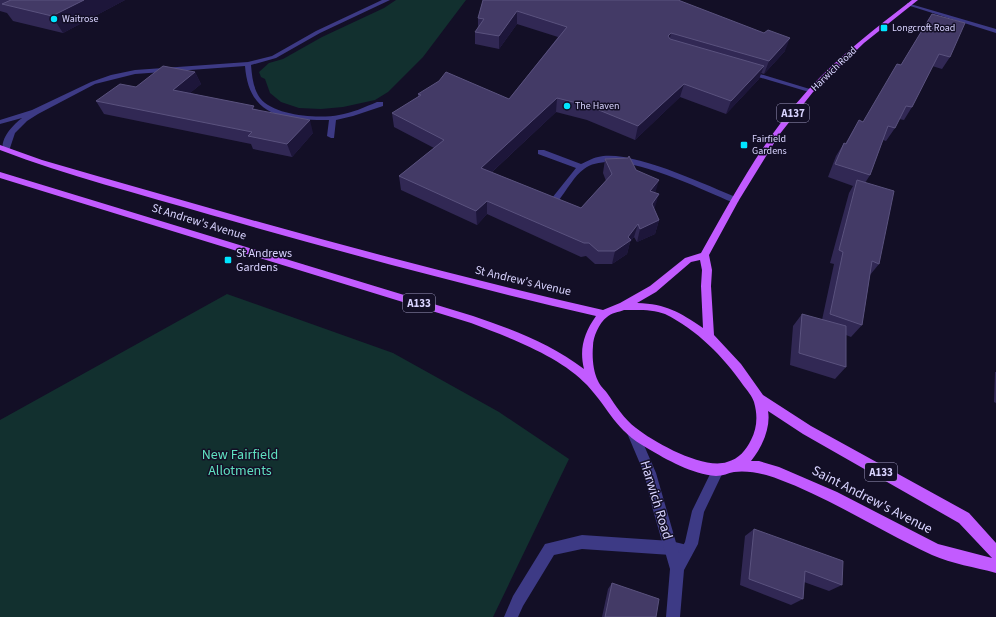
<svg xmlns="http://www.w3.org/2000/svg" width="996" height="617" viewBox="0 0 996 617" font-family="'Source Sans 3',sans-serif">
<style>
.green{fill:#12302f}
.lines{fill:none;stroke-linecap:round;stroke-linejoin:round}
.service{fill:#3d3a85;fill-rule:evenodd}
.minor{fill:#3d3a85;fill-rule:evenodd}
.tertiary{fill:#3d3a85;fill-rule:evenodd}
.primary{fill:#c25bff;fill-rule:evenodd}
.wall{fill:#312854}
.shaded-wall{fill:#1d163a}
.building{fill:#433a66;stroke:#5a527e}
.poi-dot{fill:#00e5ff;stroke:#130f26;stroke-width:1.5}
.labels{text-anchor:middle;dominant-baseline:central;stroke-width:3;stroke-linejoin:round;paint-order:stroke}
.far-poi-label{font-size:10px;fill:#d9d4ff;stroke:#130f26;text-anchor:start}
.far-street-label{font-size:10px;fill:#d9d4ff;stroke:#130f26}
.shield{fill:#130f26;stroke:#9e99be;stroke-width:1}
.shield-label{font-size:11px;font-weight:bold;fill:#d9d4ff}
.street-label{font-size:12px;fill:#d9d4ff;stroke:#130f26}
.poi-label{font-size:12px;fill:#d9d4ff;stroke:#130f26;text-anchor:start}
.near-park-label{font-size:14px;fill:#5fe0c0;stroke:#130f26}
.near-street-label{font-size:14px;fill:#d9d4ff;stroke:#130f26}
</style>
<rect width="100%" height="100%" fill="#130f26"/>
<path class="green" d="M396,0h70l-43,57 -35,35 -13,8 -32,7 -22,2 -22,-1 -18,-6 -11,-9 -5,-14 -4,-2 -2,-5 10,-9 14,-4 39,-22 62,-29z
M227,294l166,59 106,59 70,47 -76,158h-493v-197z"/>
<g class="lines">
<path class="service" d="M747,70l66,20 1,1 -5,1 -64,-19 -1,-1z
M582,535l89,6 20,5 2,5 -2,5 -5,2 -15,-3 -89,-6 -28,6 -31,51 -5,11h-14l9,-21 32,-52z"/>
<path class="minor" d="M382,0h8l-70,33 -44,25 -25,7c1,11 2,23 9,33 14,18 59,21 79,17 13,-2 26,-8 38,-13h6v4l-30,10 -17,4 -2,18h-3l-4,-2 2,-16c-44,0 -80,-2 -84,-54l-110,8 -40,10 -57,30 -11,7 -12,12 -6,18h-6c-3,-13 10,-26 19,-33l-22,6v-4l32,-10 59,-28 20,-7 24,-5 113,-8 24,-6 44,-25z
M907,3l89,26v4l-89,-28z
M538,150h6l37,14c5,-2 11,-6 17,-7 33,-8 107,28 140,41l1,2 -1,2h-6c-33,-13 -117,-57 -148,-33 -9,6 -18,22 -25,31l-3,1 -4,-3 24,-30 -38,-14z"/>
<path class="tertiary" d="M633,428l4,1 19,44 23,80 6,-11 7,-31 22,-45 4,-2 4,2 2,4 -20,42 -6,32 -14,26 -4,47h-14l4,-48 -17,-59 -9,-37 -17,-40 2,-4z"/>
<path class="primary" d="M912,0h6l-54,43 -51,49 -34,43 -40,65 -30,55 3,15 -1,16 3,49 27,29 22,31 48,31 158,87 27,30v30c-21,-6 -44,-9 -64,-18 -52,-24 -100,-56 -154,-76 -13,-5 -30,-9 -44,-7 -6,1 -11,4 -18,4 -24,-2 -49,-16 -69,-28 -32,-18 -37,-38 -60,-63 -27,-29 -79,-48 -116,-62l-471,-145v-6l473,144c39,13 78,28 111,53 -5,-20 0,-36 12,-53 -130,-30 -258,-65 -385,-101 -71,-21 -143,-39 -211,-65v-5l42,15c186,54 372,107 561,150l17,-7 30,-17 35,-28 16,-5c32,-57 63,-115 107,-163 31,-34 68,-62 104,-90zM700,260l2,10 -1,16 2,42c-24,-16 -36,-24 -66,-25l19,-11 35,-30zM624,310c13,0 29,-1 41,4 32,16 58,42 78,71 4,5 9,11 11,17 4,14 3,26 -3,38 -5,10 -12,19 -24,22 -23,8 -72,-19 -91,-34 -12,-9 -20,-22 -29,-35 -2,-3 -7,-7 -9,-12 -5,-10 -6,-24 -5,-35 0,-9 6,-23 14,-29 4,-4 12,-5 17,-7zM768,411l35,23 156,89 33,35 -54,-14 -101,-52 -58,-25 -20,-6h-8c11,-13 20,-34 17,-50z"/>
</g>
<path class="wall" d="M0,0h125l-62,33 -50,-12 -6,-8 -7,-2z
M483,0l302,51 -21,23 -3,-1 -2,6 -33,35 -46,-17 -45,43 -48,-20 -31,-8 -65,61 90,35 25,-27 -3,-8 2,-14 31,11 19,23v14l-1,1 5,12 -4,14 -18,8 -3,-5 -4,5 -3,12 -15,10h-17l-9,-8 -5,1 -94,-43 -10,11 -76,-35 -2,-14 35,-28 -40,-21 -2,-14 26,-16v-3l91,5 49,-62 -41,-13 -18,25 -24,-5v-12l3,-5v-9z
M932,14l18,43 -8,12 -10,-3 -20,41 -8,13 -5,-1 -4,9 -9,13 -3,-1 -13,35 -5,8 14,81 -9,11 -8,50 -11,12 -5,-2v32l-11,12 -45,-14 3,-39 9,-12 20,6 12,-56 -4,-1 19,-70 4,-7 -25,-9 8,-21 8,-13 1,1 14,-24 4,2 38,-57z
M195,72l6,12 -11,9 66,16 57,24 -21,24 -39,-8 -2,-5 -147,-30 -8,-13 40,-14z
M995,372h1v31l-2,-1z
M754,529l88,56 -13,6 -25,-9 -1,17 -12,6 -51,-20 5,-49z
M612,583l44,34h-54l6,-28z"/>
<path class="shaded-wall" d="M84,0h41l-62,33 -11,-17z
M517,11v13l-18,25v-13z
M671,33l-3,13v-10z
M790,38l-5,13 -21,23 5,-13z
M764,66l-5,13 -33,35 5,-13z
M195,72l6,12 -22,18 -6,-12z
M684,84l-4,13 -45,43 3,-14z
M557,98l-1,14 -75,70v-14z
M310,120l3,13 -21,24 -5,-13z
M659,180l-4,14 -5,-3z
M659,194l-4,13 -7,10 4,-13z
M487,201v13l-10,11 -1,-14z
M659,220l-4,14 -18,8 3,-13z
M638,224l-4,13 -4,5 -3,12 -15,10 3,-13 13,-14z"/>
<path class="building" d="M11,0h73l-32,16 -50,-12z
M483,0h195l86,33 4,-3 22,8 -21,23 -98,-28 -3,3 2,3 94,27 -33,35 -47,-17 -46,42 -49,-20 -32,-8 -76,70 100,40 31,-34 -7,-15 23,-1 1,-2 7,14 23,10 -9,11 9,3 -7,10 7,16 -19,9 -2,-5 -10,13 3,3 -16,11h-17l-9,-8h-5l-97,-42 -11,10 -77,-35 45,-36 -52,-27 29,-18 -3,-1 21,-13 7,-9 63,27 58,-72 -50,-16 -18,25 -24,-4 9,-13 -6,-1z
M932,14l33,9 -15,34 -11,-3 -27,53 -6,-1 -11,22 -7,-2 -18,49 -35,-11 9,-21 2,1 13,-24 4,2 34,-58 4,1z
M163,66l32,6 -22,18 81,16 -2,3 58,11 -23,24 -39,-8 4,-4 -156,-31 24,-17 16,3z
M857,180l37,11 -15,73 -7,-3 -10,64 -32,-11 13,-62 -4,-2z
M802,314l44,12v41l-47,-14z
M754,529l89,32 -1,24 -37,-14 -2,28 -54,-20z
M612,583l47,16 -3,18h-51z"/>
<g class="poi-dot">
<circle cx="54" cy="19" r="4"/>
<rect x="880" y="24" width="8" height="8" rx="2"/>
<circle cx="567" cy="106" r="4"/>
<rect x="740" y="141" width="8" height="8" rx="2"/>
<rect x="224" y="256" width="8" height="8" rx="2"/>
</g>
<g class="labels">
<g class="far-poi-label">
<text x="62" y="19">Waitrose</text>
<text x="892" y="28">Longcroft Road</text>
<text x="575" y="106">The Haven</text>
<text x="752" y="139">Fairfield<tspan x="752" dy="12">Gardens</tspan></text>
</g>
<g class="far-street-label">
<text transform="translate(834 69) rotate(-44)">Harwich Road</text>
</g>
<g class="shield">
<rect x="777" y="104" width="32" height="18" rx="3"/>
<rect x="403" y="294" width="32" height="18" rx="3"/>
<rect x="865" y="463" width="32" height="18" rx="3"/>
</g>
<g class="shield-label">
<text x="793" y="113">A137</text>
<text x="419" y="303">A133</text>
<text x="881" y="472">A133</text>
</g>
<g class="street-label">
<text transform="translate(199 222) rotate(17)">St Andrew's Avenue</text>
<text transform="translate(523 281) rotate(13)">St Andrew's Avenue</text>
</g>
<g class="poi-label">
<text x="236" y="253">St Andrews<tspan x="236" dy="14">Gardens</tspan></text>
</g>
<g class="near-park-label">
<text x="240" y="455">New Fairfield<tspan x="240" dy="16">Allotments</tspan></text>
</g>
<g class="near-street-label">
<text transform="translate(656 500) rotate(73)">Harwich Road</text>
<text transform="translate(872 500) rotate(27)">Saint Andrew's Avenue</text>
</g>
</g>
</svg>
